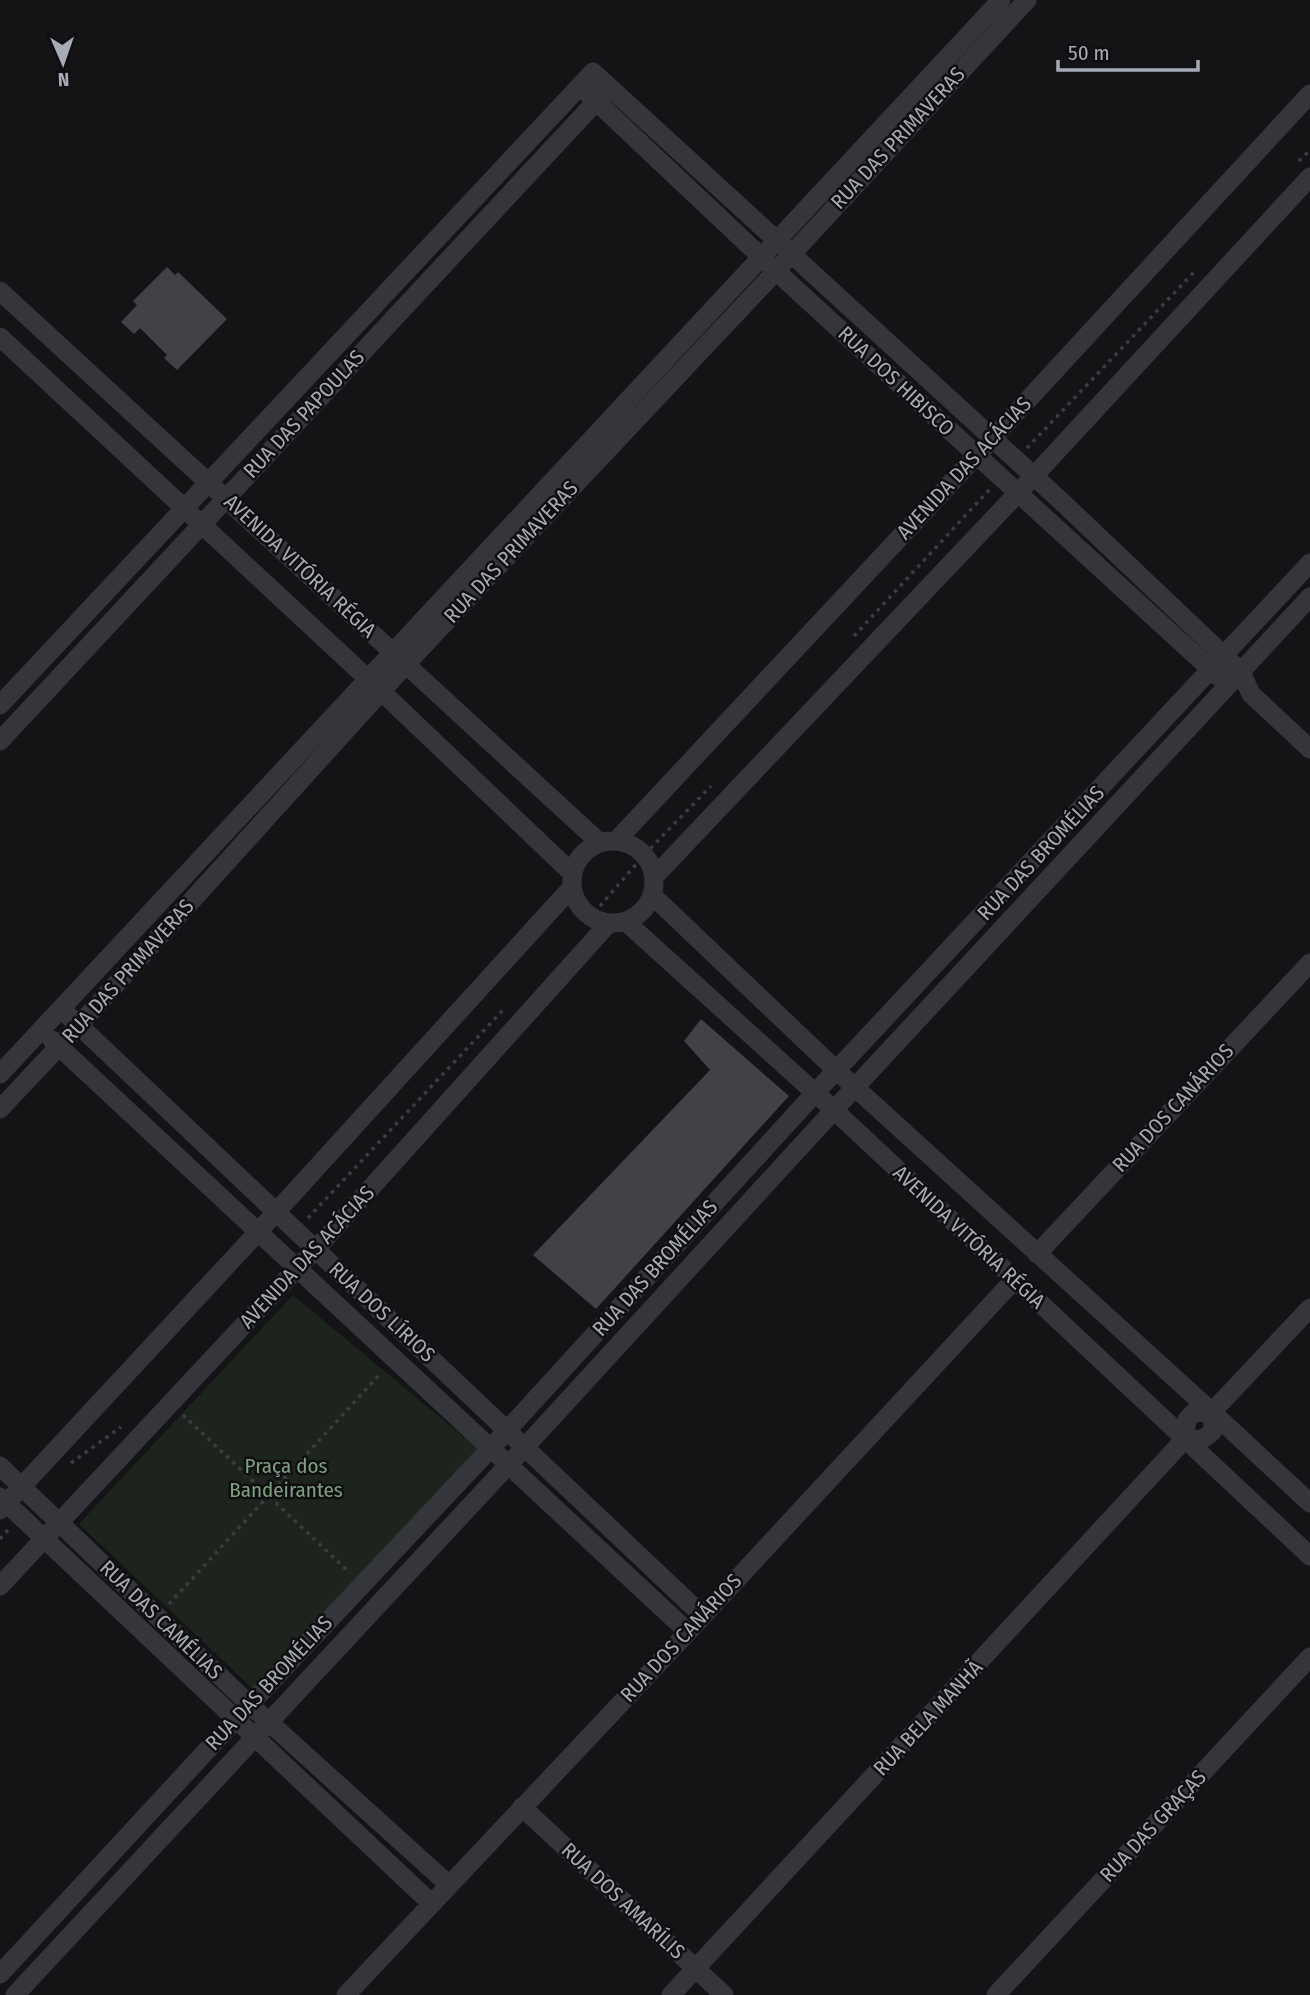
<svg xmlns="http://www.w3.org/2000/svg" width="1310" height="1995" viewBox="0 0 1310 1995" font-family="'Fira Sans Condensed',sans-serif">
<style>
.green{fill:#1d241d}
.building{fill:#414146}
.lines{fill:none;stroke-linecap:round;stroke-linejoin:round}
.path{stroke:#3c3d42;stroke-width:3.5;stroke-dasharray:3.5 5;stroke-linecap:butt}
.minor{stroke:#35363b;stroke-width:19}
.labels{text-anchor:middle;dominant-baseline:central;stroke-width:5;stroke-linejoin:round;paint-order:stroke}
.street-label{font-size:21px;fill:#a7abb5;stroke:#0f0f11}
.park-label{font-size:21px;fill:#7fa080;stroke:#0f0f11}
</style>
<rect width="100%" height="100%" fill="#141416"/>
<path class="green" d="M293,1295l185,154 -225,240 -174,-165z"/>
<path class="building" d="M167,267l8,8 3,-3 49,47 -50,51 -13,-12 3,-3 -27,-27 -6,6 -13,-12 16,-17 -4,-4z
M701,1019l88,77 -193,213 -63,-54 177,-185 -26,-29z"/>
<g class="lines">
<path class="path" d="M1299,161l11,-11
M1027,448l168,-177
M854,636l135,-146
M600,906l44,-51 67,-69
M308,1218l196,-209
M183,1415l167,158
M71,1463l50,-36
M0,1539l8,-9
M169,1604l212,-231"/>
<path class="minor" d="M580,86l196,185 443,406
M0,291l599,551
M0,337l381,354 191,182
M0,705l593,-633 468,429 180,171 10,22 59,55
M0,741l605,-649
M616,841l360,-385 334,-362
M572 882a41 41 0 1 1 82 0a41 41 0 1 1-82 0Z
M654,877l379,-400 277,-300
M652,895l185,176 375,341 98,91
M625,921l209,189 476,446
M69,1016l634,600
M52,1040l636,592
M0,1074l1001,-1074
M0,1109l79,-84 327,-361 370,-393 251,-271
M1037,1254l273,-291
M1212,1412l98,-104
M1184,1440c13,0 20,1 29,-9l-1,-19
M1184,1440l3,-20 6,-7 19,-1
M0,1466l249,238 200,181
M0,1497l432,407
M0,1510l258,-278 314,-345
M0,1586l297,-318 19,-19 293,-326
M522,1807l202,188
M0,1974l235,-254 256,-272 324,-355 495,-530
M15,1995l510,-548 309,-337 476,-513
M346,1995l342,-363 326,-352
M671,1995l513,-555
M996,1995l314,-338"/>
</g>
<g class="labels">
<g class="street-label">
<text transform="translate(898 138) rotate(-47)">RUA DAS PRIMAVERAS</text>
<text transform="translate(896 381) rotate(43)">RUA DOS HIBISCO</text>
<text transform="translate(304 414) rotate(-47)">RUA DAS PAPOULAS</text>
<text transform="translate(964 468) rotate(-47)">AVENIDA DAS ACÁCIAS</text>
<text transform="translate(511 552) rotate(-47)">RUA DAS PRIMAVERAS</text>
<text transform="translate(300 566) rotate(43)">AVENIDA VITÓRIA RÉGIA</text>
<text transform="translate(1041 853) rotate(-47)">RUA DAS BROMÉLIAS</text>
<text transform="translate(128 971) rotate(-48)">RUA DAS PRIMAVERAS</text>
<text transform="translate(1173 1108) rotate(-47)">RUA DOS CANÁRIOS</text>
<text transform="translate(969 1237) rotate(43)">AVENIDA VITÓRIA RÉGIA</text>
<text transform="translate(307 1257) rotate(-47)">AVENIDA DAS ACÁCIAS</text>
<text transform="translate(655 1268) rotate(-48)">RUA DAS BROMÉLIAS</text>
<text transform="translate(382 1312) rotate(43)">RUA DOS LÍRIOS</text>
<text transform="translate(161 1620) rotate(44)">RUA DAS CAMÉLIAS</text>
<text transform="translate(681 1638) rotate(-47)">RUA DOS CANÁRIOS</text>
<text transform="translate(269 1683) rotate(-47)">RUA DAS BROMÉLIAS</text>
<text transform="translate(928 1718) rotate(-47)">RUA BELA MANHÃ</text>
<text transform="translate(1153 1826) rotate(-47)">RUA DAS GRAÇAS</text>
<text transform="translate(623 1901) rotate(43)">RUA DOS AMARÍLIS</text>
</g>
<g class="park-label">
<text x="286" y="1466">Praça dos<tspan x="286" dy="24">Bandeirantes</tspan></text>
</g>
</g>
<g transform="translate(63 63) rotate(178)" stroke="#0f0f11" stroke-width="5" paint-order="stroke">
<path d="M0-5L12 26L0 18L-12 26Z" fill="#a7abb5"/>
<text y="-10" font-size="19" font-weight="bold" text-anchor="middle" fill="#a7abb5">N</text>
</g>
<path d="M1058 60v10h140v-10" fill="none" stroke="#a7abb5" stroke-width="3.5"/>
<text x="1068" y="60" font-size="21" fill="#a7abb5" stroke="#0f0f11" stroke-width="5" paint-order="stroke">50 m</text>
</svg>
